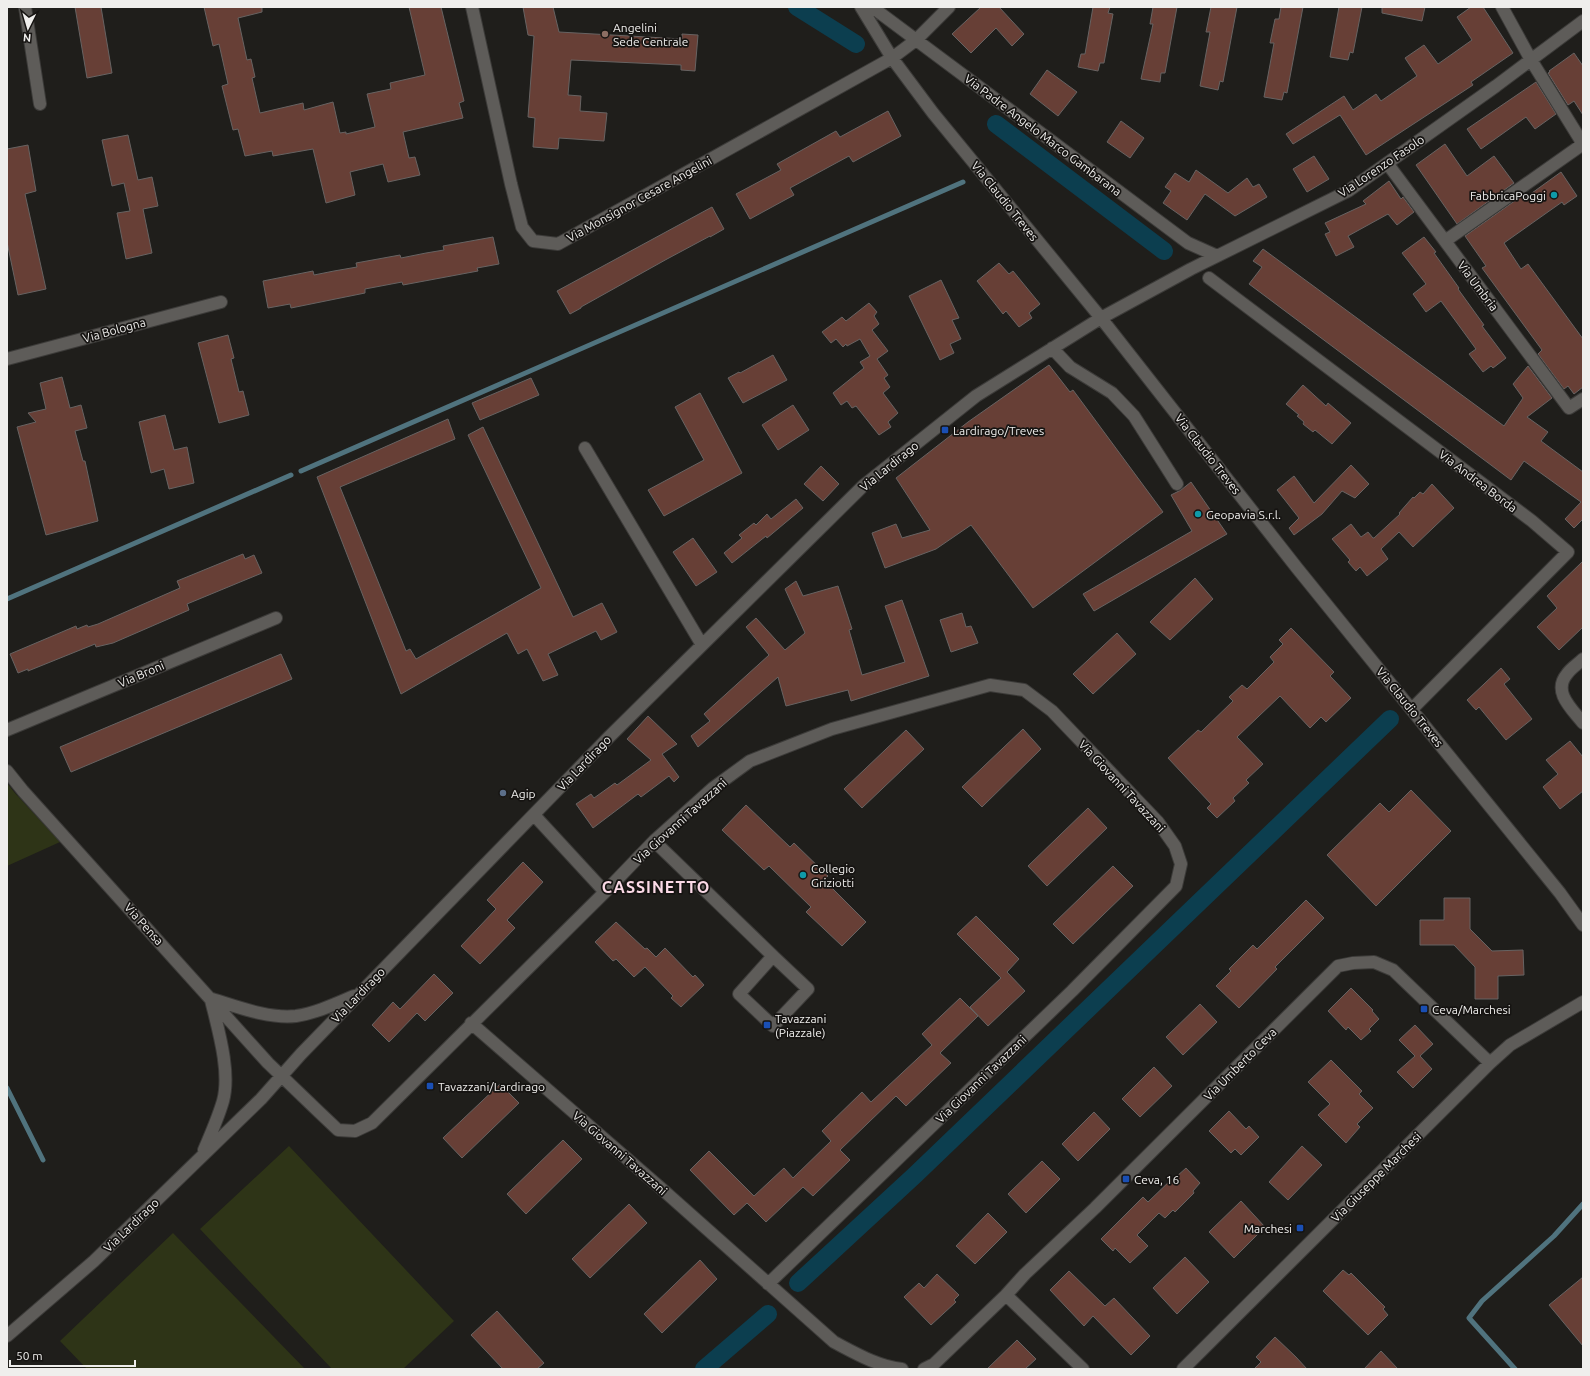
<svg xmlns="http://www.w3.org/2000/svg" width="1590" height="1376" viewBox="0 0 1590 1376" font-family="Ubuntu,sans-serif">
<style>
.green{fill:#2e3417}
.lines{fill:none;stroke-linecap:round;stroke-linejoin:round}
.stream{stroke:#50737e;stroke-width:5}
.canal{stroke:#0c3e4f;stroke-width:18}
.building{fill:#673f36;stroke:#676362}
.minor-casing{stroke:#3c3b39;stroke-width:14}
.minor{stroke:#5e5c59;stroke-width:12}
.education-dot{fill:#8d6e63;stroke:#161412;stroke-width:1.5}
.culture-dot{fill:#0f9aa8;stroke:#161412;stroke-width:1.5}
.transit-dot{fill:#1a4fb4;stroke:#161412;stroke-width:1.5}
.service-dot{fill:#5c6f8a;stroke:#161412;stroke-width:1.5}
.labels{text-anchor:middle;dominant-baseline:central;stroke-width:3.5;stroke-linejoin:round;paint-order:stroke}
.poi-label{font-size:12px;fill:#efeeec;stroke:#161412;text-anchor:start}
.street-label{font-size:12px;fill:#efeeec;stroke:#161412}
.district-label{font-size:16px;font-weight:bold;letter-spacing:1px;fill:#fbdae7;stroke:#161412}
</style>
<rect width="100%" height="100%" fill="#1f1e1b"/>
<path class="green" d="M7,783l7,9 46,50 -53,24z
M289,1146l165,175 -51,48h-71l-132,-140z
M173,1233l132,136h-218l-27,-28z"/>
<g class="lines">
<path class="stream" d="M301,471l662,-289
M7,599l284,-124
M7,1088l36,72
M1515,1369l-46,-51 13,-17 72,-65 29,-32"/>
<path class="canal" d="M797,7l59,37
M996,124l168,127
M798,1283l117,-108 475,-456
M704,1369l64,-55"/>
</g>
<path class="building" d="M75,7h26l11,66 -25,5z
M204,7h58v5l-24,6 9,42 4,-1 4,18 -3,1 8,35 43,-10 1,7 29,-8 7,31 6,-1v2l29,-7 -8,-33 24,-5 -1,-6 35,-8 -16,-68h32l23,94 -5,2 4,15 -60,14 6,26 6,-1 5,18 -32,7 -5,-18 -33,8 5,23 -29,8 -13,-54 -40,7 -1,-5 -27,5 -7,-27 -5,1 -11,-44 6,-2 -9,-40 -6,2z
M523,7h30l6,25 123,7v-5l16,1 -3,36 -14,-1v-5l-110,-5 -3,35 13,1 -1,15 27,2 -3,28 -45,-3 -1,11 -25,-2 2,-29 -7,-1 6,-81 -6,-1z
M981,7h18l25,27 -12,12 -16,-18 -25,25 -19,-19z
M1093,7h17l-2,6 5,1 -9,49h-4l-2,8 -20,-4 3,-13h4z
M1153,7h24l-12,66h-4l-1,9 -19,-3 12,-55h-3z
M1211,7h26l-14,75 -3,-1 -2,9 -18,-4 10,-54h-4z
M1281,7h22l-16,86 -3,-1 -2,8 -18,-3 10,-54h-4l5,-24h4z
M1339,7h23l-9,46 -3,-1 -2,8 -18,-3z
M1382,7h43l-3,14 -40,-8z
M1471,7h12l30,46 -42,29 2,3 -107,70 -26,-40 -47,29 -7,-10 58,-38 9,14 23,-16 5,7 36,-25 -12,-18 19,-13 14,19 34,-24 -15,-23z
M1574,53l9,13v49l-9,-14 -6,4 -20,-32 2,-1 -1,-1z
M1047,70l30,22 -19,24 -28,-22z
M1536,82l20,32 -21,15 -9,-12 -45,32 -14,-20z
M888,111l13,25 -48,26 -4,-6 -59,32 4,7 -44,24 -14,-25 45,-24 -4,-6 59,-33 4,6z
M1121,121l23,17 -14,20 -23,-16z
M128,135l10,45 14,-3 6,29 -15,3 9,44 -26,6 -9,-46 13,-2 -6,-28 -12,3 -10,-46z
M1445,144l22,32 27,-20 20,27 -57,41 -41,-59z
M28,145l8,46 -11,3 21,95 -28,6 -11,-53v-93z
M1314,156l15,23 -22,13 -14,-23z
M1196,170l32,23 19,-15 6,9 6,-3 8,13 -32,19 -30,-22 -18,26 -24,-17 8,-12 -6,-4 10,-14 14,9z
M1561,172l16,24 -13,9 -2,-3 -58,41 17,26 7,-5 55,75v48l-9,7 -6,-8 -4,3 -26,-35 4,-4 -60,-82 4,-2 -21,-30 58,-41 2,3z
M1389,181l12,18 2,-2 11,15 -17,13 -9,-11 -40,22 6,11 -18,9 -11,-22 5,-2 -5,-9 41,-19 -3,-3z
M712,207l12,22 -14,8v-1l-43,23 -86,48v1l-11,6 -13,-23z
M493,237l6,27 -22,4 1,3 -75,14 -1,-3 -37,7v4l-74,15 -1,-4 -22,4 -5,-27 50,-10 1,4 20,-4 23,-4 -1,-4 44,-8 1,3 25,-5 18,-3 -1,-4z
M1424,237l12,15 -2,1 25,35 -1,1 26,36 -2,1 24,32 -13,10 -2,-2 -8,6 -14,-18 7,-5 -35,-48 -15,11 -13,-18 13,-10 -24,-31z
M1263,249l241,177 19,-28 -10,-14 15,-18 24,32 -25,19 21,15 -7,9 42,31v47l-9,9 -9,-9 16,-17 -57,-41 -13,19 -262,-196 13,-17 -9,-6z
M999,263l10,11 4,-3 27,33 -11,9 3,5 -13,9 -13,-16 -3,3 -26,-33z
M941,280l18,38 -7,2 9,19 -11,5 4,9 -14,7 -31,-64z
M869,303l8,9 -3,4 5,8 -7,6 16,21 -11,8 11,16 -4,3 6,9 -7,6 15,20 -10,9 3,5 -12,8 -23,-29 -4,2 -5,-7 -6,4 -8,-12 31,-25 -4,-6 10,-6 -10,-17 -13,7 -1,-2 -3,3 -7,-8 -5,4 -9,-11 20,-15 4,4z
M228,335l6,23 -3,1 8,33 4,-1 6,24 -30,8 -21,-80z
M773,355l14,25 -44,23 -15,-25 11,-6 1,1z
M1049,365l21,27 3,-2 90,122 -130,96 -62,-83 -35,24 -51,19 -13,-35 24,-9 6,14 28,-8 -34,-52 72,-56z
M62,377l8,31 11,-3 6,23 -12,3 8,30h2l13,60 -52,14 -29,-108 19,-5 -8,-9 18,-4 -6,-26z
M531,378l8,17 -59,25 -8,-17z
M1303,385l23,21 2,-3 23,20 -19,21 -17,-14 -2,2 -10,-8 1,-2 -7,-6 2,-1 -13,-11z
M700,393l42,80 -78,43 -16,-26 56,-30 -29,-53z
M793,405l16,25 -31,20 -16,-25z
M165,415l9,35 13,-3 7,36 -25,6 -5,-20 -13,4 -12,-51z
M448,419l7,20 -115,48 66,164 4,-2 6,10 125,-71 -73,-153 15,-8 90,190 29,-14 15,29 -16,8 -5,-9 -48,23 10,21 -15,6 -16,-32 -9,5 -11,-21 -106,61 -84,-217z
M1351,465l18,19 -14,14 -13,-7 -20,23 -28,21 -5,-7 10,-10 -22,-28 17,-14 20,27z
M821,466l18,18 -16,17 -19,-17z
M1191,482l36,52 -133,77 -11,-17 109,-63 -21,-36 10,-5z
M1432,484l22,24 -41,39 -14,-15 -18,17 7,10 -21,17 -7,-9 -4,4 -8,-9 2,-2 -18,-21 19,-15 10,13 7,-5 5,6h1l26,-24 -1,-1 14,-16 1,1 6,-6 3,2z
M796,499l7,9 -36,30 -1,-2 -34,27 -8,-10 18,-15 -3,-3 15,-12 2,2 11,-11 4,5z
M693,538l24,34 -21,14 -23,-34z
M243,554l2,5 9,-4 8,18 -75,31 2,6 -76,33 -17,4 -1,-3 -67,27v-2l-10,4 -8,-19 66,-28 1,3 10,-4 1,2 10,-3 82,-36 -3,-7z
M1583,561v66l-24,23 -22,-23 20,-19 -10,-12z
M1195,578l18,21 -43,41 -20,-18z
M796,581l7,15 35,-10 14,43 -3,1 13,45 43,-13 -20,-56 17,-6 27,76 -78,25 -3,-11 -62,16 -8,-29 -80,70 -7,-11 19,-15 -6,-7 65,-59 -23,-28 10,-9 29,32 20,-17 -20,-44z
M962,613l4,14 5,-1 7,17 -27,9 -11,-32z
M1291,628l43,44 -4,4 21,22 -25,24 -5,-5 -11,11 -30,-32 -43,41 26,27 -17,16 3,3 -16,15 2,3 -18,17 -10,-10 4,-4 -43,-46 30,-28 3,2 32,-31 -4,-4 13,-12 5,4 27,-27 -4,-5 13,-13 -4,-4z
M1117,633l19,21 -43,40 -20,-20z
M281,654l11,25 -221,93 -11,-25z
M1501,668l9,11 -6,5 28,35 -26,21 -27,-33 -3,3 -9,-10z
M648,716l29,28 -15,10 17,23 -5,5 -5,-6 -28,21 -3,-3 -45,34 -17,-24 15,-10 3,4 21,-15 2,2 34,-25 -24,-21z
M1023,729l18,20 -59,58 -20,-20z
M906,730l18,19 -62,59 -18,-19z
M1570,741l13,16v34l-23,18 -17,-22 15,-13 -12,-14z
M1411,790l40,41 -75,75 -49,-51 53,-52 9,9z
M746,805l44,42 4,-4 34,33 -4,4 42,42 -24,24 -36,-34 5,-5 -42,-41 -5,4 -42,-40z
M1088,808l19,20 -60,58 -19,-20z
M523,862l20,20 -36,38 8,8 -35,36 -19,-18 35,-37 -9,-9z
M1113,866l20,20 -60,58 -20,-20z
M1444,898h26v31l22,22 31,-1 1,25 -26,1v23h-23v-32l-21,-22h-34v-25h24z
M1306,900l18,18 -49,49 2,2 -38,39 -23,-22 15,-15 -2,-2 24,-24 4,4z
M976,916l43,43 -12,13 18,19 -37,35 -18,-19 31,-29 -44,-44z
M616,922l29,27 2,-1 9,9 9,-9 28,29 2,-2 9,10 -23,22 -10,-9 2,-2 -28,-29 -11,10 -18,-18 -3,2 -18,-19z
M434,974l19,19 -28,28 -8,-8 -28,29 -17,-17 21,-23 7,7z
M1351,988l22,22 -1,1 7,8 -10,10 2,2 -10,9 -13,-13 -2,3 -18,-19z
M960,998l18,18 -38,37 11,10 -45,43 -10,-10 -56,54 10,10 -37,36 -10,-9 -37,35 -19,-19 -13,12 -44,-45 19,-19 45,45 30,-28 9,10 38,-37 -9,-10 40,-39 9,10 61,-57 -10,-11z
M1200,1004l17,18 -34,33 -17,-18z
M1415,1025l18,19 -13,12 12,13 -19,19 -16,-16 18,-16 -16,-16z
M1331,1060l31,31 -3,3 14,14 -16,16 3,3 -14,16 -28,-28 12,-11 -22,-22z
M1154,1067l18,19 -32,31 -18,-18z
M500,1084l19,19 -57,55 -19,-20z
M1229,1111l17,18 3,-3 10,11 -18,18 -6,-6 -4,4 -22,-22z
M1094,1112l16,17 -32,32 -16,-17z
M563,1140l19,19 -56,55 -19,-20z
M1302,1146l20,19 -34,35 -19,-18z
M1042,1161l18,18 -34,34 -18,-19z
M1186,1168l14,15 -7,8 1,2 -19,19 -2,-2 -8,8 -6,-5 -22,22 11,11 -18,17 -15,-15 -2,3 -12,-12 42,-42 5,5 27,-26 1,1z
M1241,1201l24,26 -31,31 -25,-26z
M629,1204l18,19 -57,55 -18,-19z
M988,1213l19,19 -32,32 -19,-18z
M1185,1257l24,25 -32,32 -24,-26z
M700,1260l17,19 -55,54 -18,-19z
M1343,1270l6,5 2,-2 34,34 -2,2 5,6 -20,20 -45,-44z
M1069,1271l36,35 9,-8 36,38 -19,19 -38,-39 -9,10 -34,-36z
M937,1274l22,21 -5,5 2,2 -25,23 -27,-28 15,-14 5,5z
M1583,1277v69l-34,-41z
M497,1311l47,52 -7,6h-34l-32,-34z
M1275,1337l21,20 11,12h-53l7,-7 -5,-5z
M1017,1340l19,19 -11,10h-38z
M1381,1351l17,18h-34z"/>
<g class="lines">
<defs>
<path id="minor" d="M25,7l15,97
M472,7l39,177 11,43 11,14 25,3 334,-186 24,-18 33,-33
M861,7l31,51 41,55 168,205 196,250 263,325 23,32
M872,7l316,236 29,13
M1502,7l29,53 52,84
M1387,163l182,245 14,-9
M1445,241l138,-97
M1209,278l323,243 36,31 -156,157
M1052,348l18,19 42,26 22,23 43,68
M7,359l214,-57
M585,448l117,197
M1583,659c-5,5 -12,9 -16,15 -15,18 5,35 16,49
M7,730l269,-112
M7,771l16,20 245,272 51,49 19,18 17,1 17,-8 233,-231 49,-51 59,-53 37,-27 82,-32 158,-44 34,5 28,21 106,111 17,24 6,18 -5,22 -104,105 -304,293
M534,815l71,77
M654,841l119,115 -34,38 34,32 35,-37 -35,-33
M212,999c26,8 57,20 84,17 20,-3 39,-12 58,-20
M471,1023l192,167 171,152c21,11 45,25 68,27
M204,1150c7,-16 14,-32 19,-49 8,-29 -5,-72 -12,-101
M1006,1295l77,74
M7,1336l87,-75 167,-162 40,-45 307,-316 255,-252 113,-90 125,-78 90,-49 157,-78 148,-105 87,-65
M924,1369l10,-5 72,-69 19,-21 70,-66 243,-242 15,-3 21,-1 19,8 97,93
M1183,1369l307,-306 20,-18 73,-43"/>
</defs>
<use href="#minor" class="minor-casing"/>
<use href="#minor" class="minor"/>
</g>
<circle class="education-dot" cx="605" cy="34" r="4"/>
<g class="culture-dot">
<circle cx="1554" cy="195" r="4"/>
<circle cx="1198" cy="514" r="4"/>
<circle cx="803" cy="875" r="4"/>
</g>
<g class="transit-dot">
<rect x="941" y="426" width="8" height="8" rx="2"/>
<rect x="1420" y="1005" width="8" height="8" rx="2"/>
<rect x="763" y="1021" width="8" height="8" rx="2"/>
<rect x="426" y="1082" width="8" height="8" rx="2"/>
<rect x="1122" y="1175" width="8" height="8" rx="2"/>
<rect x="1296" y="1224" width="8" height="8" rx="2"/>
</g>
<circle class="service-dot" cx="503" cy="793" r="4"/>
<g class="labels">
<g class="poi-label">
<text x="613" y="27">Angelini<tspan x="613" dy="14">Sede Centrale</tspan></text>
<text x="1546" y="195" text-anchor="end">FabbricaPoggi</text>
<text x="953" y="430">Lardirago/Treves</text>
<text x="1206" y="514">Geopavia S.r.l.</text>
<text x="511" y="793">Agip</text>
<text x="811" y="868">Collegio<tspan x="811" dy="14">Griziotti</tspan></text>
<text x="1432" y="1009">Ceva/Marchesi</text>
<text x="775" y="1018">Tavazzani<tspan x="775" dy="14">(Piazzale)</tspan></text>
<text x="438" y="1086">Tavazzani/Lardirago</text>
<text x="1134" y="1179">Ceva, 16</text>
<text x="1292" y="1228" text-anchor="end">Marchesi</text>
</g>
<g class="street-label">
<text transform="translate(1043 135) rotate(37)">Via Padre Angelo Marco Gambarana</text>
<text transform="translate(1381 166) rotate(-34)">Via Lorenzo Fasolo</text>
<text transform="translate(639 199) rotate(-29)">Via Monsignor Cesare Angelini</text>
<text transform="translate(1005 201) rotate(51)">Via Claudio Treves</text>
<text transform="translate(1478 286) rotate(53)">Via Umbria</text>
<text transform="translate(114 330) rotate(-15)">Via Bologna</text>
<text transform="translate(1208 454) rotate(52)">Via Claudio Treves</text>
<text transform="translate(889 466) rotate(-39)">Via Lardirago</text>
<text transform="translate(1478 481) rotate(37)">Via Andrea Borda</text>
<text transform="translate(141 674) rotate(-23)">Via Broni</text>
<text transform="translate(1410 707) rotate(51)">Via Claudio Treves</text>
<text transform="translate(584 763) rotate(-46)">Via Lardirago</text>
<text transform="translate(1122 786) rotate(47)">Via Giovanni Tavazzani</text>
<text transform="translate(680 821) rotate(-42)">Via Giovanni Tavazzani</text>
<text transform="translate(144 924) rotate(48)">Via Pensa</text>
<text transform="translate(358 995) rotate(-46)">Via Lardirago</text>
<text transform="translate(1240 1064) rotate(-45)">Via Umberto Ceva</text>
<text transform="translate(981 1079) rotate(-44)">Via Giovanni Tavazzani</text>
<text transform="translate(620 1153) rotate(41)">Via Giovanni Tavazzani</text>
<text transform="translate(1376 1177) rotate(-45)">Via Giuseppe Marchesi</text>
<text transform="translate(131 1225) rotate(-44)">Via Lardirago</text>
</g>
<g class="district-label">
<text x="656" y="887">CASSINETTO</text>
</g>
</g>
<rect width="1590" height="1376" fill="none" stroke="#efeeec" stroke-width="16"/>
<g transform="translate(28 28) rotate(185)" stroke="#161412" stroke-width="3" paint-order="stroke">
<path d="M0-3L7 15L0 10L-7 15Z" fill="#efeeec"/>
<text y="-6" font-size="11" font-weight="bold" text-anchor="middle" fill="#efeeec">N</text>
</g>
<path d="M10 1360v6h125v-6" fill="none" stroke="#efeeec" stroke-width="2"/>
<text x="16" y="1360" font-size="12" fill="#efeeec" stroke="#161412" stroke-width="3" paint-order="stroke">50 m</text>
</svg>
